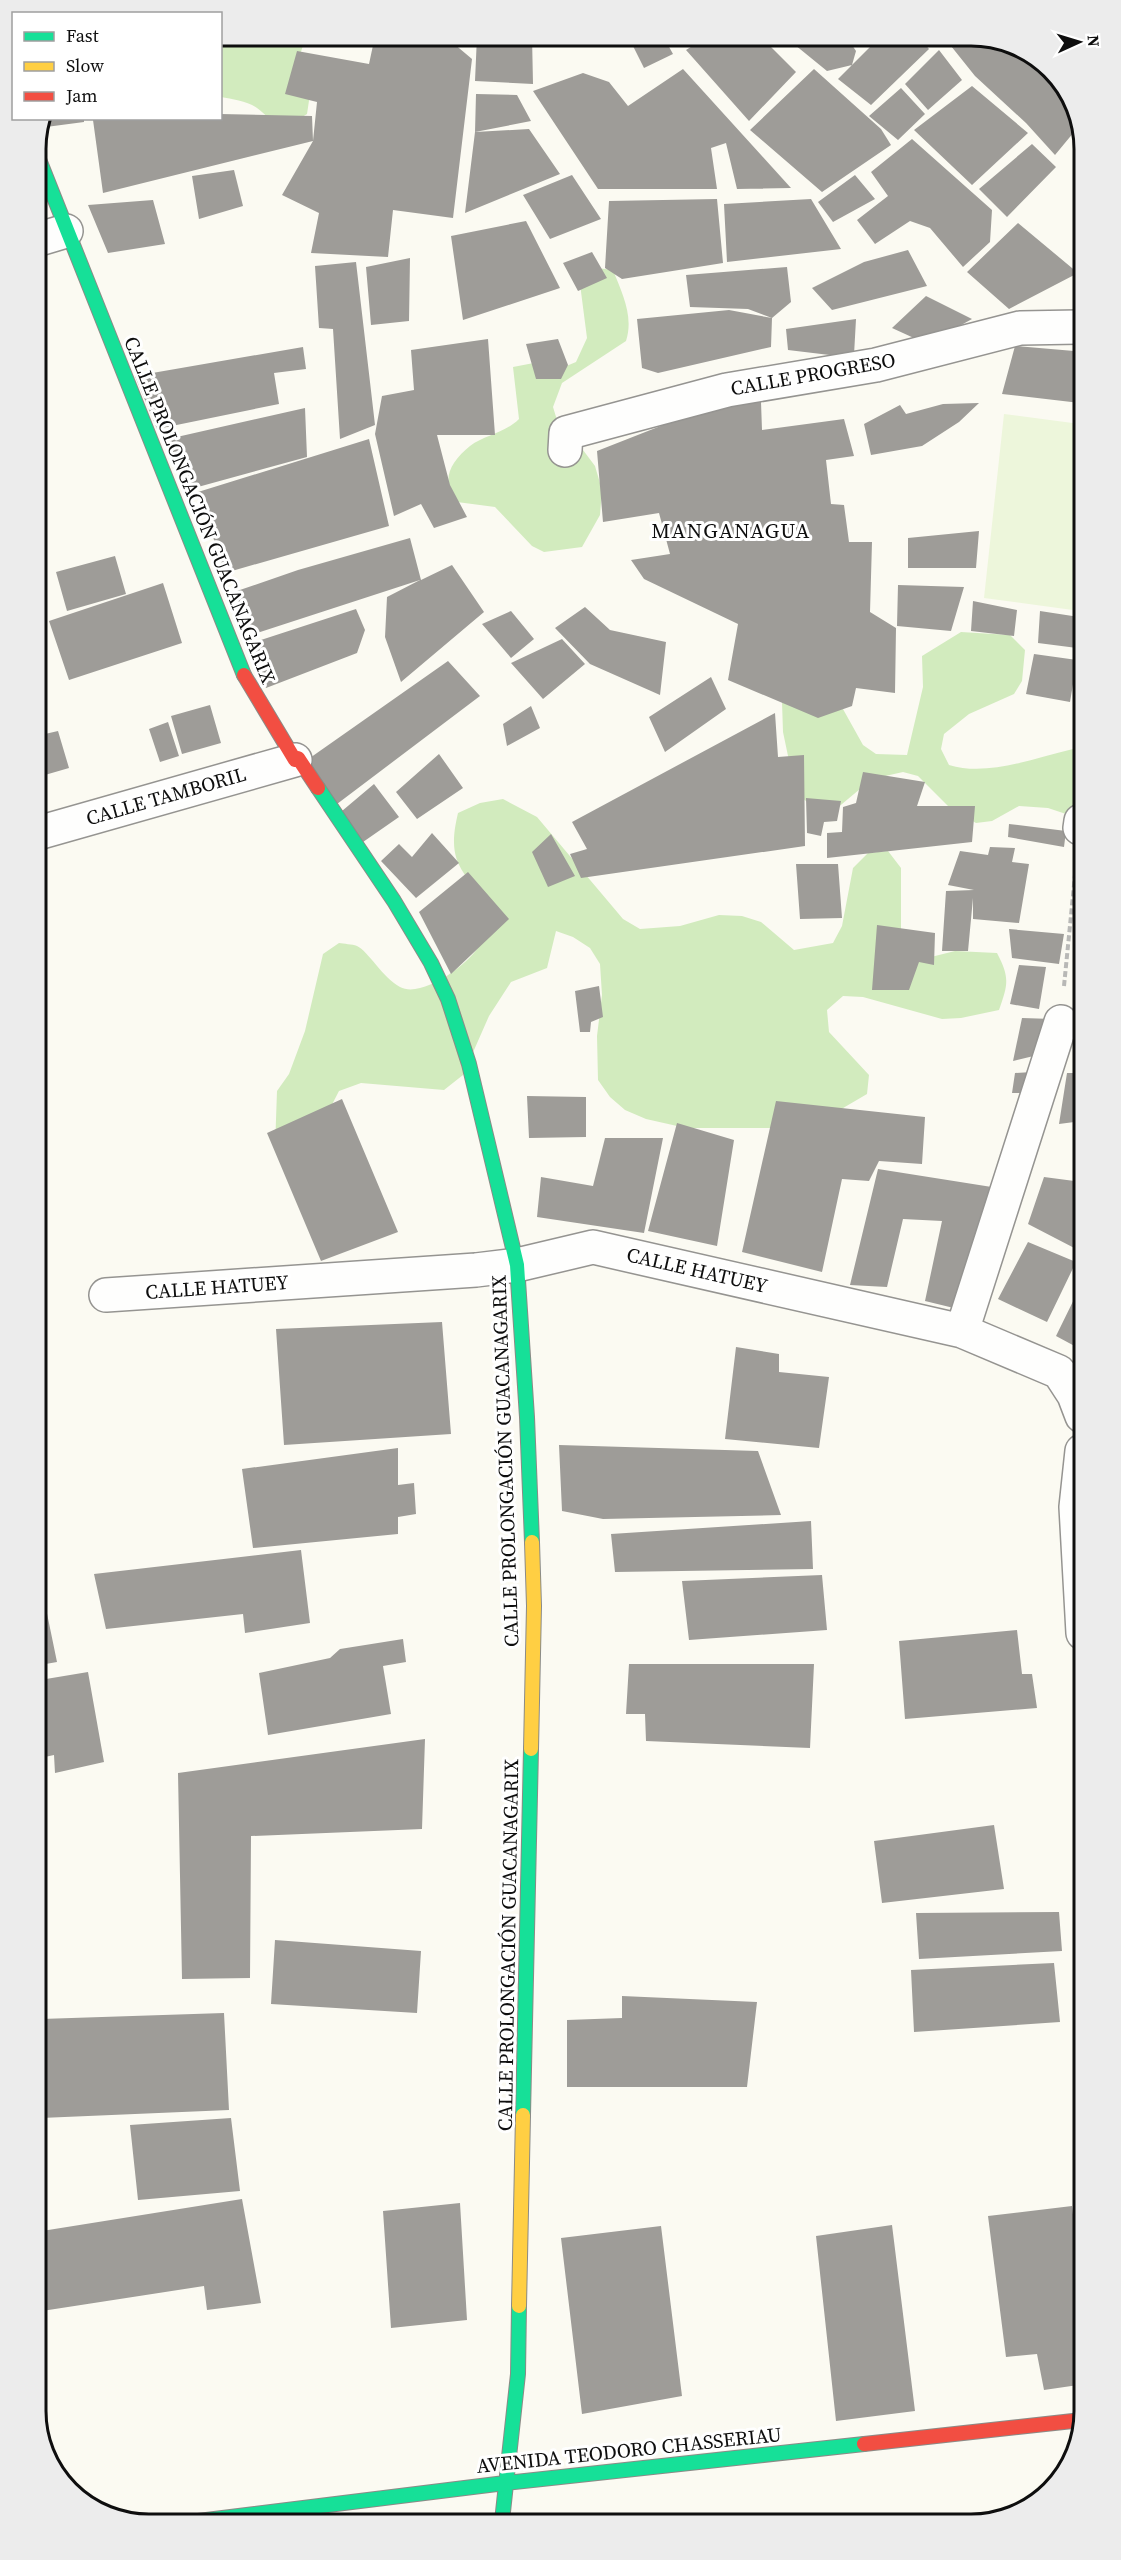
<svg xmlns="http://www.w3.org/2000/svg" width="1121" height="2560" viewBox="0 0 1121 2560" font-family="'Source Serif 4',serif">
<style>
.forest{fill:#d2ebbe}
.pitch{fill:#edf6db}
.building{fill:#9e9c98}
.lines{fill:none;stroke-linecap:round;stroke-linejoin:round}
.street-casing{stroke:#959491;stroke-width:36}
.fast-casing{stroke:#8b8b87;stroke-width:16}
.slow-casing{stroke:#8b8b87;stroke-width:16}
.jam-casing{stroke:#8b8b87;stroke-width:16}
.path{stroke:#b8b8b6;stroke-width:4;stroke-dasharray:6 3;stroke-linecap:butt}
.street{stroke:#fefefd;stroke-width:33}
.fast{stroke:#16e098;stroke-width:14}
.slow{stroke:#ffcf43;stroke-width:14}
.jam{stroke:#f24e42;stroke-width:14}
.labels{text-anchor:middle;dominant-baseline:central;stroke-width:6;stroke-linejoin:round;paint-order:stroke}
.street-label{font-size:20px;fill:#0e0e0e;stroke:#fff}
.neighbourhood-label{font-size:21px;letter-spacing:1.5px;fill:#0e0e0e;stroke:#fff}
.rim{fill:none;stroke:#0e0e0e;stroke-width:3}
</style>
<rect width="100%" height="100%" fill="#fbfaf2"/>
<path class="forest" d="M220,36h86l-7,22 11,36 -3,20 -18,11c-24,-4 -15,-4 -32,-17 -10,-7 -25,-9 -36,-11z
M597,268l16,2c9,23 21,46 13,71l-64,42 -9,24 7,23 20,16 15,20 7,24 -2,25 -18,32 -38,5 -12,-6 -37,-39 -38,-5c-17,-21 -7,-40 13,-56 15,-11 35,-13 49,-27l-6,-52 26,-5 25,5 12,-5 11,-24 -7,-54z
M961,632l49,3 15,15 -3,31 -8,13 -45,20 -25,20 -3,15 8,16c39,12 85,-7 124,-16l8,2v68l-33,-11 -29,-2 -27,15 -16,2 -26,-15 -32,-32 -15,-4 -31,7 -36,30 -17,1 -23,-16 -13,-62 -1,-30 32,-45 49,88 13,9 31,1 16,-68 -1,-31z
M503,799l34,18 86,102 17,10 40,-3 39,-11 23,1 19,6 33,28 39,-7 9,-17 11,-58 15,-15 20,-2 13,17v81l14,12 40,-10 42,2c13,25 11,31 2,57l-38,8 -19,1 -79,-22 -20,-1 -16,14 2,22 40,43 -2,19 -58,34h-123l-40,-9 -21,-9 -15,-13 -12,-17 -1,-44 5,-41 -2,-31 -10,-16 -17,-11 -17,-6 -9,37 -36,14 -22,34 -26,59 -19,15 -83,-7 -22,8 -30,58 -34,-1 2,-57 12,-17 16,-43 18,-77 16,-11c5,1 13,1 18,3 11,5 26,32 43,41 22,12 71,-24 80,-43 5,-11 7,-25 10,-36 -28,-39 -44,-45 -32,-95l22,-10z"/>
<path class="pitch" d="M1004,414l76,10v187l-96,-13z"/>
<path class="building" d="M375,36h51l27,7 19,16 -19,159 -60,-8 -5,47 -77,-4 8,-40 -37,-18 31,-54 4,-39 -32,-8 12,-43 72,13z
M450,36h21l-1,5 -20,-4z
M477,36h55l1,48 -58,-3z
M628,36h35l10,18 -29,14z
M708,36h52l36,36 -47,49 -63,-71z
M784,36h62l10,15 -4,14 -25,6z
M852,36h17l-9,11z
M881,36h37l11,13 -58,56 -33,-26z
M943,36h36l61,23 39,54v13l-24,29 -29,-32 -51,-47z
M939,50l23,30 -34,30 -23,-26z
M683,69l108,119 -54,1 -11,-46 -15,5 6,41h-119l-65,-98 50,-18 26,9 19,24z
M814,69l67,60 10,16 -69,47 -72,-62z
M972,86l56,47 -56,52 -58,-55z
M901,88l24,26 -27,26 -29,-24z
M476,94l41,1 14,26 -56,11z
M220,114l92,2 1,25 -210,52 -10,-73 127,-2z
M47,118h37v4l-38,5z
M529,129l31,45 -95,39 10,-81z
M912,139l80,71 -2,32 -27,25 -33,-39 -20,-7 -35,23 -18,-24 31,-24 -17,-24z
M1032,144l24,23 -49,50 -28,-28z
M234,170l9,36 -44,13 -7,-43z
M572,175l29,44 -51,20 -27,-44z
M855,175l20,24 -42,23 -15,-20z
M717,199l6,64 -101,16 -17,-11 4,-67z
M811,199l30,50 -114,13 -3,-58z
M153,200l12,44 -57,9 -20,-48z
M526,221l34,67 -97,32 -12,-84z
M1018,223l60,50 -69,36 -42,-37z
M908,250l19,36 -95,24 -20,-22 52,-26z
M592,252l15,26 -29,13 -15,-28z
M410,258l-1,63 -38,4 -5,-58z
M356,262l19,163 -35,14 -7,-110 -14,-1 -4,-62z
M787,267l4,35 -19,16 -24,-9 -58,-2 -4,-32z
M926,296l46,23 -45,25 -35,-16z
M729,310l43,8 -1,29 -113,26 -16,-5 -5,-49z
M856,319l-2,36 -16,1 -50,-6 -2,-21z
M1074,333h5l1,70 -78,-9 13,-48 59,5z
M488,339l7,96h-58l13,50 17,32 -33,11 -13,-24 -27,12 -19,-82 7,-38 32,-6 -3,-40z
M558,339l10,26 -7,14h-25l-10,-35z
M303,347l3,22 -32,4 5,31 -122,25 -22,-53z
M761,402l1,28 82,-11 10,37 -28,4 5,44 13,1 5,37h23l-2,70 26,16 -1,65 -39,-5 -4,18 -34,12 -90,-38 10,-56 -94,-45 -13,-19 39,-6 -11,-41 -56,9 -6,-71 112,-44z
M979,403l-20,19 -37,24 -51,9 -7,-31 36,-19 6,9 37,-10z
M305,408l2,49 -120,33 -19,-51z
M369,439l20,87 -164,47 -27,-81z
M979,531l-3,37h-68v-30z
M410,538l11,42 31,-15 32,47 -83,70 -16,-45 2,-40 33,-17 -166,54 -20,-42 64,-22z
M115,556l11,38 -59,17 -11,-39z
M163,583l19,60 -113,37 -20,-59z
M898,585l66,2 -13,44 -54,-5z
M973,601l44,9 -3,26 -43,-5z
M585,607l25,23 56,12 -6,53 -70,-31 -35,-36z
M356,609l9,21 -8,23 -91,35 -17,-44z
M511,611l23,28 -23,19 -29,-34z
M1040,611l39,6 -2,31 -39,-5z
M562,639l23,25 -42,35 -32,-36z
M1034,654l43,6 -7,42 -44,-8z
M448,661l32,35 -143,108 -30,-44z
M711,677l15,32 -61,43 -16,-35z
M210,705l11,38 -39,11 -11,-38z
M531,706l9,22 -33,18 -4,-22z
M38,710l7,24 13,-3 11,37 -31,9z
M775,713l3,44 26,-2 1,91 -224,32 -11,-24 17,-5 -15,-27z
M168,722l11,34 -19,6 -11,-33z
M439,754l24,34 -46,31 -21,-27z
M863,772l62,10 -8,24h58l-3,36 -145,16v-25l15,-1 1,-25 13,-4z
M374,784l25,33 -36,25 -21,-31z
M806,798l35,3 -4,20 -13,1 -3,14 -14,-3z
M1009,824l57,7 -2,16 -56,-10z
M432,833l27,30 -43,35 -35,-37 18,-17 13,13z
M551,834l24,42 -27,11 -16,-35z
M990,847l25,1 -3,14 17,2 -10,59 -46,-4v-21l-5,53h-26l4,-60 28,-1 -26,-5 12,-34 28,4z
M796,864h42l4,54 -42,1z
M468,872l41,47 -58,55 -32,-62z
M877,925l58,8 -1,32 -15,-3 -10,28h-37z
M1009,929l55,5 -5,30 -47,-6z
M1019,965l27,2 -7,42 -29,-5z
M599,986l4,31 -12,5 -1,10h-10l-5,-41z
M1022,1018l31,1 -11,35 -29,7z
M1032,1072l-4,21h-16l3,-20z
M1067,1073h14l1,48 -23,3z
M527,1096l59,1v40l-57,1z
M342,1099l56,133 -77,29 -54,-128z
M776,1101l149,16 -3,47 -43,-3 -10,20 -27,-2 -20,93 -80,-20z
M677,1123l57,17 -17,106 -69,-15z
M605,1138h58l-19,95 -107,-16 4,-40 52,9z
M878,1169l120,19 -36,122 -37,-9 17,-80 -39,-2 -16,68 -37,-2z
M1044,1177l38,5v70l-54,-28z
M1028,1242l48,20 -29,60 -49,-23z
M1082,1283v67l-26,-14z
M442,1322l9,112 -167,11 -8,-116z
M736,1347l43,7v18l50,5 -10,71 -94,-9z
M559,1445l199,6 23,64 -178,4 -41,-8z
M398,1448v37l16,-2 2,31 -18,3v17l-145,14 -11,-79z
M811,1521l2,48 -198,3 -4,-38z
M301,1550l9,73 -65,10 -2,-19 -137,15 -12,-55z
M822,1575l5,55 -138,10 -7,-59z
M43,1594l14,68 -17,3v-70z
M1017,1630l5,44h10l5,34 -132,11 -6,-78z
M403,1639l3,23 -23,4 8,48 -123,21 -9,-62 71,-15 10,-9z
M629,1664h185l-4,84 -164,-7 -1,-27h-19z
M88,1672l16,90 -49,11 -1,-18 -14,3v-78z
M425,1739l-3,90 -171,7 -1,142 -68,1 -4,-206z
M994,1825l10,64 -122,14 -8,-62z
M1059,1912l3,39 -143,8 -3,-46z
M275,1940l146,11 -4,62 -146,-9z
M1054,1963l6,59 -146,10 -3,-62z
M622,1996l135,6 -10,85h-180v-67l55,-2z
M224,2013l5,97 -188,8v-99z
M231,2118l9,73 -102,9 -8,-75z
M242,2199l19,104 -54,7 -3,-24 -162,25v-80z
M460,2203l7,117 -76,8 -8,-117z
M1072,2206l13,112v66l-41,6 -7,-36 -31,3 -18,-141z
M892,2225l23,186 -79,10 -20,-185z
M661,2226l21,170 -100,18 -21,-176z
M1020,2510l-12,8h-3v-7z"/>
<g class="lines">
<defs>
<path id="street" d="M36,240l30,-9
M565,450l1,-17 161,-43 149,-25 144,-37 59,-1
M1080,828l1,-7
M38,833l257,-73
M106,1295l370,-25 41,-5 76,-18 369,84 97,41 15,23 8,21
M962,1331l99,-309
M1082,1451l-6,56 7,126"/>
<path id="fast" d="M36,152l208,523
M318,788l76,113 37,62 17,36 21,65 48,201 10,152 5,125
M523,2115l8,-366
M502,2521l16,-147 1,-68
M182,2523l323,-40 359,-39"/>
<path id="slow" d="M531,1749l3,-143 -2,-64
M519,2306l4,-191"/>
<path id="jam" d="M244,675l51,85 3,-2 20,30
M864,2444l218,-24"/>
</defs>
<use href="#street" class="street-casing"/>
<use href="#fast" class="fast-casing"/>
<use href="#slow" class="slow-casing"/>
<use href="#jam" class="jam-casing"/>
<path class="path" d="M934,36h2
M1064,986l12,-121"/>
<use href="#street" class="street"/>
<use href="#fast" class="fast"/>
<use href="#slow" class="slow"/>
<use href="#jam" class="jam"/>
</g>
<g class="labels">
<g class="street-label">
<text transform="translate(813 374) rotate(-10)">CALLE PROGRESO</text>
<text transform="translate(200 510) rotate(68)">CALLE PROLONGACIÓN GUACANAGARIX</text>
<text transform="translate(166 796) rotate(-16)">CALLE TAMBORIL</text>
<text transform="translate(697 1270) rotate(13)">CALLE HATUEY</text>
<text transform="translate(217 1287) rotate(-4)">CALLE HATUEY</text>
<text transform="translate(505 1461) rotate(-92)">CALLE PROLONGACIÓN GUACANAGARIX</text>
<text transform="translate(508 1945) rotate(-89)">CALLE PROLONGACIÓN GUACANAGARIX</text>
<text transform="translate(629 2450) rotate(-6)">AVENIDA TEODORO CHASSERIAU</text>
</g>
<g class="neighbourhood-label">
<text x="731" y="530">MANGANAGUA</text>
</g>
</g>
<path d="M0 0H1121V2560H0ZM149 46H971A103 103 0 0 1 1074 149V2411A103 103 0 0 1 971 2514H149A103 103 0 0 1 46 2411V149A103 103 0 0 1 149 46Z" fill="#ececec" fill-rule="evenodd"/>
<path class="rim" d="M149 46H971A103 103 0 0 1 1074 149V2411A103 103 0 0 1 971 2514H149A103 103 0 0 1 46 2411V149A103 103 0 0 1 149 46Z"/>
<rect x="12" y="12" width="210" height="108" fill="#ffffff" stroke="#9f9f9f" stroke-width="1.5"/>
<rect x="24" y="32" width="30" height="9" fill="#16e098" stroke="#9f9f9f" stroke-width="1.5"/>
<text x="66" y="42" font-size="18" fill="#0e0e0e">Fast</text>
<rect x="24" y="62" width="30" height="9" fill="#ffcf43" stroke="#9f9f9f" stroke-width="1.5"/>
<text x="66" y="72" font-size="18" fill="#0e0e0e">Slow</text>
<rect x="24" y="92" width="30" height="9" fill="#f24e42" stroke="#9f9f9f" stroke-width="1.5"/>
<text x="66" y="102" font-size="18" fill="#0e0e0e">Jam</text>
<g transform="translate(1079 42) rotate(86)" stroke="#ffffff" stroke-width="4.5" paint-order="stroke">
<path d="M0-4.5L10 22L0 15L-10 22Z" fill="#0e0e0e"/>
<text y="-9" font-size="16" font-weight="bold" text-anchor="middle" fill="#0e0e0e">N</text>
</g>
</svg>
